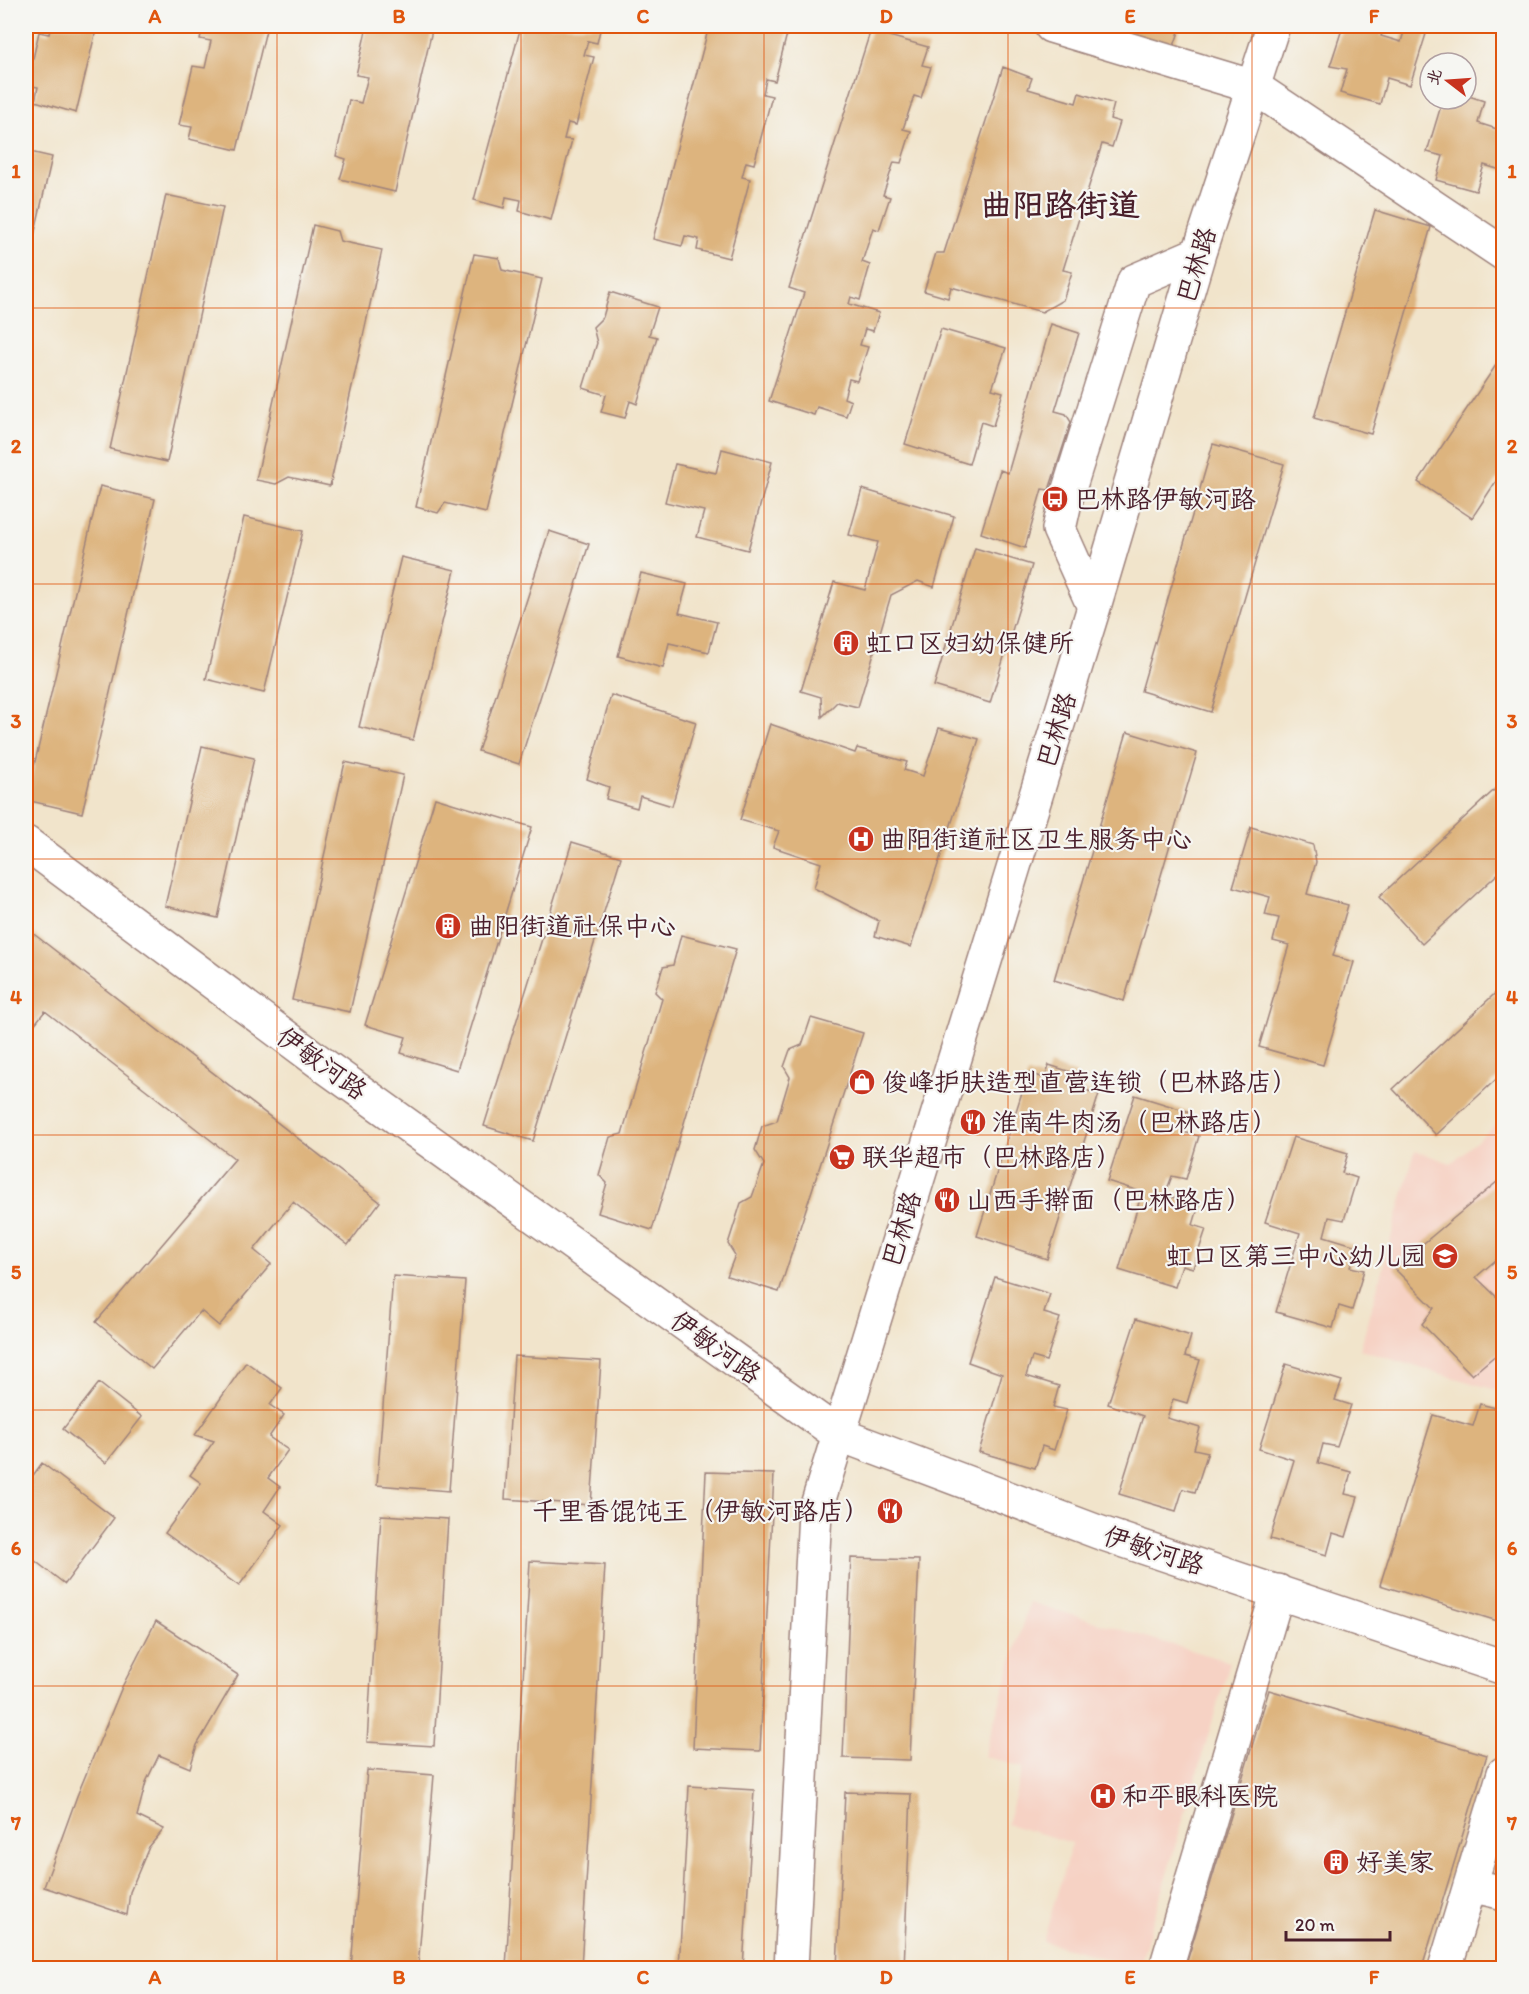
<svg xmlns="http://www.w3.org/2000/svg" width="1529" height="1994" viewBox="0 0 1529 1994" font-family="Itim,'LXGW WenKai TC',sans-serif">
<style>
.built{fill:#f6d2c4}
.building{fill:#ddb47e}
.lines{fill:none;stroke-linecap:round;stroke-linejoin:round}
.minor-casing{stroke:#9e827b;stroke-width:36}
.minor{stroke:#fff;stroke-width:33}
.grid{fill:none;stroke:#e0560e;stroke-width:1.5;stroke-opacity:0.55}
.labels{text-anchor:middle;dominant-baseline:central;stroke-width:4.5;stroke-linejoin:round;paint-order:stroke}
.street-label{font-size:26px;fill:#4a1f2b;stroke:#f6f6f2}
.poi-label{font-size:26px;fill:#4a1f2b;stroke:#f6f6f2;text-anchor:start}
.district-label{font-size:32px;font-weight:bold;fill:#4a1f2b;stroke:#f6f6f2}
.neatline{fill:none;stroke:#e0560e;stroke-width:2}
.grid-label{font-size:20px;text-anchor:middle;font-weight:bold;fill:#e0560e}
</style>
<rect width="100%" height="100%" fill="#f6f6f2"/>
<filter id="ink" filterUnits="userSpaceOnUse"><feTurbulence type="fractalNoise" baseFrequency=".0167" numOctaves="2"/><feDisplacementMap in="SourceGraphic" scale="12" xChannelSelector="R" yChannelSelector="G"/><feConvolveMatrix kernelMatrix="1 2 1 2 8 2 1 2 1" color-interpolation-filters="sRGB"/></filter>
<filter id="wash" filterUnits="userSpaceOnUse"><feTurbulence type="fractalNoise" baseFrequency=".008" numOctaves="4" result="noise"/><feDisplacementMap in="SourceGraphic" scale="24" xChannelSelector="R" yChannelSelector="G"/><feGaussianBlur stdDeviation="1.35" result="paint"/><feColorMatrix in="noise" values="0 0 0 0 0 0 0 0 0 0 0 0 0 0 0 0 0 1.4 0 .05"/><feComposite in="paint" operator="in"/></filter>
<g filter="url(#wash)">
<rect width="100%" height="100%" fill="#f1e4cb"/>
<path class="built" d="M1503,1119v273l-143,-42 55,-199 36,12z
M1029,1602l201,60 -91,306 -96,-27 29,-98 -65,-19 16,-56 -39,-12z"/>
<g id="blocks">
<path class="building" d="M51,26h46l-21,87 -41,-12 3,-14 -11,-2 12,-53 10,2z
M203,26h64l-30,124 -48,-11 3,-12 -13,-2 14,-59 12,2 6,-27 -11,-2z
M367,26h66l-38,166 -55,-13 6,-20 -10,-3 13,-56 12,3 7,-26 -12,-2z
M521,26h80l-4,17 -9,-2 -4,14 10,2 -18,68 -8,-2 -4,16 8,1 -21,80 -32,-9 2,-11 -15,-3 -2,11 -30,-8z
M709,26h80l-14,55 -9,-2 -3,15 9,2 -18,68 -8,-2 -4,15 8,2 -21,79 -32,-8 2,-11 -14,-3 -3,10 -29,-7z
M872,26h19l-2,10 39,11 -6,18 9,2 -10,31 -7,-2 -11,33 8,2 -10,32 -7,-1 -11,33 7,2 -11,33 -6,-2 -11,34 8,3 -10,35 -9,-3 -2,7 30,9 -6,18 -8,-2 -5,16 8,2 -11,34 -8,-2 -5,19 7,3 -5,15 -29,-9 -3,8 -45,-14 35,-108 -15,-5z
M1127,26h54l-8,23 -48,-14z
M1343,26h41l-3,10 20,6 4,-14 21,6 -16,51 -23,-7 -7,26 -40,-11 7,-24 -17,-3z
M1003,67l29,11 -4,11 48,14 3,-10 35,11 -4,15 10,3 -8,25 -10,-3 -39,126 9,2 -9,28 -21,12 -91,-25 -3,11 -24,-7 12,-38h8z
M1466,95l18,6 -6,22 19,6 4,-14h3v56l-20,-6 -8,26 -40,-11 7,-24 -16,-4 16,-53h23z
M26,151l26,6 -26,114z
M166,195l57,12 -56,255 -57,-13z
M1375,210l56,17 -60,207 -57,-16z
M313,225l24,6 3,10 42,9 -52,236 -41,-9 -13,7 -20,-4z
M474,254l25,4 3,12 40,9 -56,234 -41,-10 -7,10 -22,-6z
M610,292l48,15 -9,28 8,2 -20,67 -7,-3 -5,17 -24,-6 5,-17 -23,-7 14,-45 -4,-16 10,-10z
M1051,324l28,9 -24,78 11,3 5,8 -22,68 -7,-1 -17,59 -44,-15 19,-63 8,3z
M941,329l65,19 -14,41 11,3 -10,34 -12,-4 -12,42 -64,-20z
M1504,353v116l-32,49 -54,-36z
M1213,444l71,20 -73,248 -70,-21z
M722,449l50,13 -24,88 -51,-13 7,-26 -39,-9 10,-38 41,9z
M100,486l55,13 -73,314 -56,-13z
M862,489l92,27 -20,71 -16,-6 -27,14 -33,112 -21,-5 -15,15 -1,-20 -20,-6 33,-109 31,8 13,-48 -29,-7z
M244,517l59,14 -39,162 -58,-14z
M549,531l40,13 -70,220 -41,-13z
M975,548l57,17 -42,138 -56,-17z
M401,557l54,13 -42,170 -54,-13z
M641,573l46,11 -8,29 38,9 -8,30 -40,-9 -6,25 -45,-12z
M611,695l85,27 -24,84 -32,-10 -3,12 -31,-9 3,-12 -22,-8z
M770,724l85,29 2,-5 50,14 -3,8 19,6 16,-48 40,11 -68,208 -36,-11 4,-15 -65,-33 7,-25 -48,-16 6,-16 -39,-11z
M1127,732l70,21 -73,248 -70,-21z
M202,746l52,12 -36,160 -53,-12z
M345,762l58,13 -53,237 -58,-12z
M1504,781v87l-82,76 -43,-47z
M435,798l97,29 -75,243 -56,-17 5,-16 -41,-12z
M1251,827l62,18 3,17 -9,32 41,11 -15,51 21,6 -31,103 -64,-18 30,-102 -16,-4 6,-23 -14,-3 5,-18 -37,-10z
M572,842l49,15 -88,284 -49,-15z
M26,928l354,274 -32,43 -55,-43 -39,48 17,14 -52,62 -18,-15 -49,58 -56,-47 139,-163 -190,-148 -19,24z
M681,935l55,14 -84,281 -54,-17 9,-30 -8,-8 11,-38 12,-3 40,-135 -7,-7 8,-25 10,-2z
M1504,985v87l-68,63 -43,-46z
M811,1018l52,15 -84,259 -52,-16 8,-21 -7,-11 13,-41 11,-6 12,-33 -9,-14 7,-24 15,-5 13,-44 -6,-10 6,-17 12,-5z
M1049,1065l28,9 -3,13 25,7 -52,165 -70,-23 51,-163 17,5z
M1135,1095l55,17 -7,20 16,4 -13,43 -14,-3 -7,19 34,10 -6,20 13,4 -13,39 -11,-3 -7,22 -56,-17 23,-78 -35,-11z
M1293,1137l55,16 -6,20 15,5 -13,42 -15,-3 -5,19 33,10 -7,21 14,3 -12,40 -13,-4 -6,22 -57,-16 24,-79 -35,-11z
M1504,1176v77l-28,24 28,27v44l-32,27 -50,-51 12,-16 -40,-40z
M393,1276l72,5 -16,210 -72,-6z
M995,1277l55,17 -6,19 16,5 -14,43 -14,-4 -6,19 33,10 -6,21 14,3 -13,40 -12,-4 -7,22 -56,-16 23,-78 -34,-12z
M1136,1319l55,17 -6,20 15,4 -13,43 -14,-4 -6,19 33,10 -6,21 14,3 -13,40 -12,-3 -7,22 -57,-17 24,-78 -35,-12z
M514,1356l87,5 -10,144 -86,-6z
M246,1362l36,26 -12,17 14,10 -15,22 19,13 -20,28 12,9 -16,24 19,14 -44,61 -74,-53 36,-50 -11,-8 24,-34 -19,-6z
M1286,1364l56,17 -7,19 16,5 -14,42 -14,-3 -5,19 33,9 -6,22 13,3 -12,40 -13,-4 -6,22 -57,-16 24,-79 -35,-11z
M99,1383l43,34 -36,46 -43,-34z
M1480,1404l24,6v213l-124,-38 53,-170 40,11z
M42,1463l72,55 -49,66 -39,-30v-69z
M706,1472l68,2 -14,277 -67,-3z
M381,1515l67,4 -14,227 -67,-4z
M851,1558l68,2 -9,200 -67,-2z
M530,1561l75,4 -24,403h-75z
M156,1621l82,54 -41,70 -7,23 -31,-13 -13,27 -9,34 27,13 -15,18 -19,45 -3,23 -83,-28 33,-91 45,-109z
M1269,1690l218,65 -65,213h-237z
M367,1770l67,5 -16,193h-67z
M689,1786l65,4 -11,178h-64z
M845,1792l66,2 -7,174h-67z"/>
</g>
</g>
<g filter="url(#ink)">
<use href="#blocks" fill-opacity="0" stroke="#9e827b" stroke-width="1.5"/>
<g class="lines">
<defs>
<path id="minor" d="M1051,26l203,61 250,167
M1094,607l-35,-78 6,-27 69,-221 65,-28
M26,843l303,226 509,365 260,98 406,136
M1470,1885l34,8
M791,1968l24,-456 279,-905 105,-354 74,-227
M1166,1968l112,-377
M1445,1968l59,-195"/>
</defs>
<use href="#minor" class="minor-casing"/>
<use href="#minor" class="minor"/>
</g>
</g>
<path class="grid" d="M277,26v1942M521,26v1942M764,26v1942M1008,26v1942M1252,26v1942M26,308h1478M26,584h1478M26,859h1478M26,1135h1478M26,1410h1478M26,1686h1478"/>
<defs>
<symbol id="bus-disc" viewBox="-11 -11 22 22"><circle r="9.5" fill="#c8321e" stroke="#f6f6f2"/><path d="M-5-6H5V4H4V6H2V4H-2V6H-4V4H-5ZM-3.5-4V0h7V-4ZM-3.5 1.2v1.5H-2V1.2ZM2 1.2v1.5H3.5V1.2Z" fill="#fff"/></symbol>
<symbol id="building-disc" viewBox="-11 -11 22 22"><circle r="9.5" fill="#c8321e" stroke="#f6f6f2"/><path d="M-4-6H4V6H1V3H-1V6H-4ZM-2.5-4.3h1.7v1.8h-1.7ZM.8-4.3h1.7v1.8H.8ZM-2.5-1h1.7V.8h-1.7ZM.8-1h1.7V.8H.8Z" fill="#fff"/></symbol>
<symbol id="hospital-disc" viewBox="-11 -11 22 22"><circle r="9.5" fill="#c8321e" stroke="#f6f6f2"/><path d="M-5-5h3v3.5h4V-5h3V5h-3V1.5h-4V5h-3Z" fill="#fff"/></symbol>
<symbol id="shop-disc" viewBox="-11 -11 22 22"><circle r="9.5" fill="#c8321e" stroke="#f6f6f2"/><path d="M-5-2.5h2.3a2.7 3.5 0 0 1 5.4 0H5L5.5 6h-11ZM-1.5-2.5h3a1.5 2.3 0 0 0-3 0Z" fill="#fff"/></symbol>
<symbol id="restaurant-disc" viewBox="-11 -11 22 22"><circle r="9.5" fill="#c8321e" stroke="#f6f6f2"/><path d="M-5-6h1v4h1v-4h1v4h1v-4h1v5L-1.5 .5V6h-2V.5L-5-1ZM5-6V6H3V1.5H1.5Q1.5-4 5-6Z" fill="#fff"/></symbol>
<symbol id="supermarket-disc" viewBox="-11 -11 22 22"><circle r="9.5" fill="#c8321e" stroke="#f6f6f2"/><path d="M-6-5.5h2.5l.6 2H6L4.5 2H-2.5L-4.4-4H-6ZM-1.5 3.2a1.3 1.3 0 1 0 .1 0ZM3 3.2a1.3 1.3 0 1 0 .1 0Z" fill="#fff"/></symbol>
<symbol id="school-disc" viewBox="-11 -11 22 22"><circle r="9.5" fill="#c8321e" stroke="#f6f6f2"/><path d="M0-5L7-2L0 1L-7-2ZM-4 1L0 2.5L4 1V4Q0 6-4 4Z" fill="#fff"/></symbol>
</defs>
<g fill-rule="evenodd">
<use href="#bus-disc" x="1040" y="484" width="30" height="30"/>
<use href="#building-disc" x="831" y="628" width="30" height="30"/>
<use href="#hospital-disc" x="846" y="824" width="30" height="30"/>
<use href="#building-disc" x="433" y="911" width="30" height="30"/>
<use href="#shop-disc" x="847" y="1067" width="30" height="30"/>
<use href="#restaurant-disc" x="958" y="1107" width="30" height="30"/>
<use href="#supermarket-disc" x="827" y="1142" width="30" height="30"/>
<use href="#restaurant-disc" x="932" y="1185" width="30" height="30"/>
<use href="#school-disc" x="1430" y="1241" width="30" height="30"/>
<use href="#restaurant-disc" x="875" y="1496" width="30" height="30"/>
<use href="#hospital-disc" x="1088" y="1781" width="30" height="30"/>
<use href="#building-disc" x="1321" y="1847" width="30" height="30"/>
</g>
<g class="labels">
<g class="street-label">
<text transform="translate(1196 265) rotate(-73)">巴林路</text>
<text transform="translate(1056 730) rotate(-73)">巴林路</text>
<text transform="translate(322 1063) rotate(36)">伊敏河路</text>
<text transform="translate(901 1229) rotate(-73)">巴林路</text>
<text transform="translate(716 1347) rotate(36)">伊敏河路</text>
<text transform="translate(1154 1550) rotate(18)">伊敏河路</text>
</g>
<g class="poi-label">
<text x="1074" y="499">巴林路伊敏河路</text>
<text x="866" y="643">虹口区妇幼保健所</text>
<text x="880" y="839">曲阳街道社区卫生服务中心</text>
<text x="468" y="926">曲阳街道社保中心</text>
<text x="882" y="1082">俊峰护肤造型直营连锁（巴林路店）</text>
<text x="992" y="1122">淮南牛肉汤（巴林路店）</text>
<text x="862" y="1157">联华超市（巴林路店）</text>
<text x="966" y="1200">山西手擀面（巴林路店）</text>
<text x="1426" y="1256" text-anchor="end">虹口区第三中心幼儿园</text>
<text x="870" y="1511" text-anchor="end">千里香馄饨王（伊敏河路店）</text>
<text x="1122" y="1796">和平眼科医院</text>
<text x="1356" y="1862">好美家</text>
</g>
<g class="district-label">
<text x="1060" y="205">曲阳路街道</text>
</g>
</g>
<rect width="1529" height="1994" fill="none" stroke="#f6f6f2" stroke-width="66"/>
<g transform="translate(1448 81) rotate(287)"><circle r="28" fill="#f6f6f2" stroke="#b1a0a2" stroke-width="1.5"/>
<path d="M0-4.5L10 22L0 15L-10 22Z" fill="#c8321e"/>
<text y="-9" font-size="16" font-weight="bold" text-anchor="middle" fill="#4a1f2b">北</text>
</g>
<path d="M1286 1931v9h104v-9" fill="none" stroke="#4a1f2b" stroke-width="3"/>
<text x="1295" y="1931" font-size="18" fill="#4a1f2b" stroke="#f6f6f2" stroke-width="4.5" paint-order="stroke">20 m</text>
<rect x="33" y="33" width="1463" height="1928" class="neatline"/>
<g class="grid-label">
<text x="155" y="23">A</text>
<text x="399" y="23">B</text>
<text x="643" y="23">C</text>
<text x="886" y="23">D</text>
<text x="1130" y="23">E</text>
<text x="1374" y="23">F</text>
<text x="16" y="178">1</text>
<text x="1512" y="178">1</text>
<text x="16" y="453">2</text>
<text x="1512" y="453">2</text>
<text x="16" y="728">3</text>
<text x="1512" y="728">3</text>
<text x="16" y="1004">4</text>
<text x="1512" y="1004">4</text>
<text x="16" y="1279">5</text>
<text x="1512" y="1279">5</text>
<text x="16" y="1555">6</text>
<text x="1512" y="1555">6</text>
<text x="16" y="1830">7</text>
<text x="1512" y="1830">7</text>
<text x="155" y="1984">A</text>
<text x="399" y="1984">B</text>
<text x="643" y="1984">C</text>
<text x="886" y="1984">D</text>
<text x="1130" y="1984">E</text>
<text x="1374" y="1984">F</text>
</g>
</svg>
